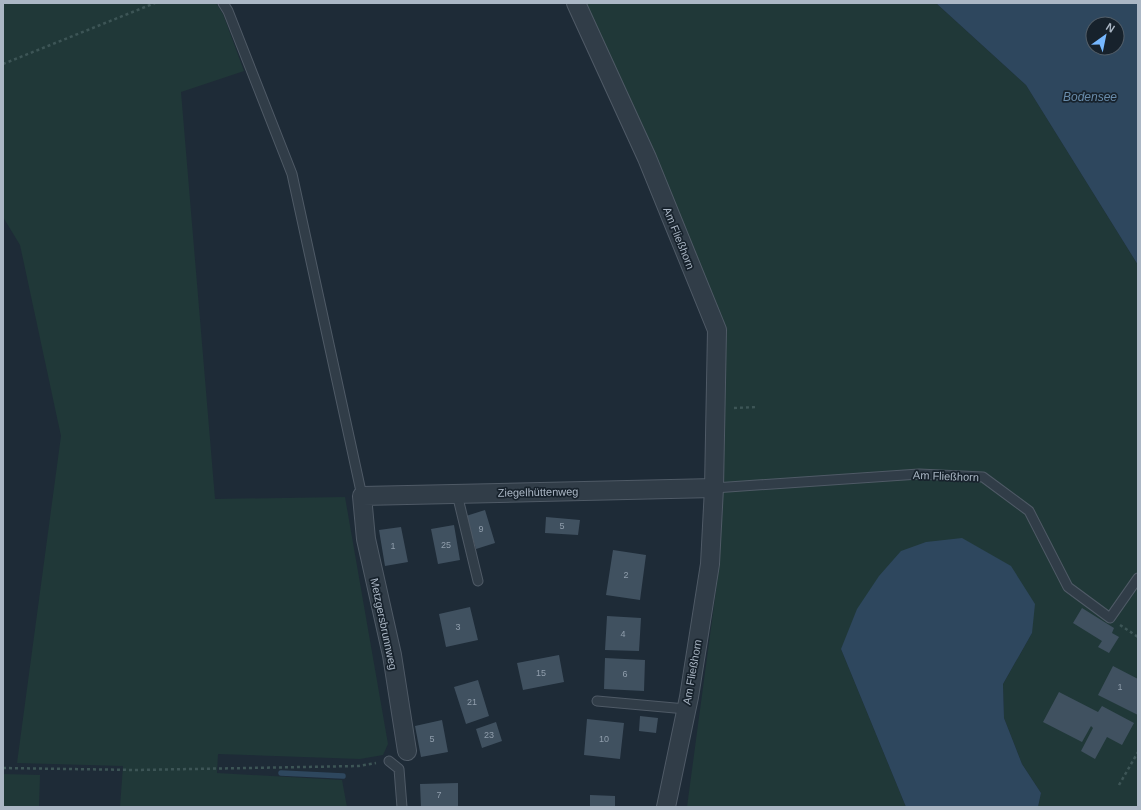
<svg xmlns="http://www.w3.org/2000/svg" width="1141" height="810" viewBox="0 0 1141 810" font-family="Arial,sans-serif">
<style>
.green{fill:#203838}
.water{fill:#2e475e;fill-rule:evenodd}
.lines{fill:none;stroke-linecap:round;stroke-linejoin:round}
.stream{stroke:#2e475e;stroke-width:5.5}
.building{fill:#405160}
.service-casing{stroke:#4f5a66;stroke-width:11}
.minor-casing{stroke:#4f5a66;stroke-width:20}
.path{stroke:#3d5556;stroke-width:2.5;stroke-dasharray:3 3;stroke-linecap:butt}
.service{stroke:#313d48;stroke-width:9}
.minor{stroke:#313d48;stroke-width:18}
.labels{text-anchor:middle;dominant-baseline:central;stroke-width:3.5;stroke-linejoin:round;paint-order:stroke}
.number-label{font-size:9px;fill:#909eac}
.street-label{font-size:11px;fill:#abb7c5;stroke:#17222c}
.water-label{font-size:12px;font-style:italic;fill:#698cab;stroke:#17222c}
</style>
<rect width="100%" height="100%" fill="#1e2b37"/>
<path class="green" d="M3,3h213l7,11 21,57 -63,21 34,407 130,-2 43,247 -5,11 -23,4 -142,-5 -1,19 125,7 5,27h-227l3,-41 -106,-3 44,-327 -41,-191 -17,-28z
M585,3h351l90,82 112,180v542h-100l3,-14 -19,-29 -18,-46 -1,-34 29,-51 -191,16 65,158h-219l30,-224 6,-77 -2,-180z
M3,774l37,1 -1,32h-36z"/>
<path class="water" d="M936,3h202v262l-112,-180zM1093,24h24v24h-24z
M962,538l49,28 24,38 -3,29 -29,51 1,34 18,46 19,29 -3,14h-132l-65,-158 16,-40 22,-33 22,-25 25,-9z"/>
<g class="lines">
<path class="stream" d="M281,773l62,3"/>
</g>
<path class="building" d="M485,510l10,33 -19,6 -10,-33z
M546,517l34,3 -2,15 -33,-2z
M454,525l6,35 -22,4 -7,-35z
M401,527l7,35 -23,4 -6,-36z
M613,550l33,5 -6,45 -34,-5z
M470,607l8,33 -32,7 -7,-33z
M1082,608l32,20 -2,5 7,4 -10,16 -11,-6 4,-6 -29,-18z
M607,616l34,2 -2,33 -34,-1z
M559,655l5,27 -41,8 -6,-27z
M605,658l40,2 -1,31 -40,-2z
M1113,666l25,13v36l-40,-20z
M478,680l11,36 -23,8 -12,-37z
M1059,692l39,20 4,-6 32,17 -12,22 -15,-8 -12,22 -14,-8 12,-23 -2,-2 -9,16 -39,-20z
M640,716l18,2 -2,15 -17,-2z
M587,719l37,4 -4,36 -36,-4z
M442,720l6,32 -27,5 -6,-31z
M496,722l6,19 -20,7 -6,-19z
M458,783v23l-37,1 -1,-23z
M590,795l25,1v11h-25z"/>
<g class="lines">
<defs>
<path id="service" d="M223,3l5,8 64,163 70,322
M714,488l205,-14 64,3 46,34 39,76 42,31 28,-40
M457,494l21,87
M597,701l89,8
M389,761l10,8 3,38"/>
<path id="minor" d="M576,3l71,155 70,172 -3,158 -4,76 -21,133 -23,110
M407,751l-15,-96 -26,-116 -4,-43 352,-8"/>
</defs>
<use href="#service" class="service-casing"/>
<use href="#minor" class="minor-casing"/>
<path class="path" d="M3,64l152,-61
M734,408l24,-1
M1120,625l18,12
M3,768l133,2 223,-4 17,-3
M1119,785l19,-33"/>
<use href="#service" class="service"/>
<use href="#minor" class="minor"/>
</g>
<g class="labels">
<g class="number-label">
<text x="562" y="526">5</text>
<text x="481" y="529">9</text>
<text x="446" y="545">25</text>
<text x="393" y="546">1</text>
<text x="626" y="575">2</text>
<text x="458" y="627">3</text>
<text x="623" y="634">4</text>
<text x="541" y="673">15</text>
<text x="625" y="674">6</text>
<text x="1120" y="687">1</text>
<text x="472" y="702">21</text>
<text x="489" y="735">23</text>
<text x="432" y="739">5</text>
<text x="604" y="739">10</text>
<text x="439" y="795">7</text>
</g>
<g class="street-label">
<text transform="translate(679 238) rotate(68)">Am Fließhorn</text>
<text transform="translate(946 476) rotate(2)">Am Fließhorn</text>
<text transform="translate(538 492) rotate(-1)">Ziegelhüttenweg</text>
<text transform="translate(384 624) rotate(78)">Metzgersbrunnweg</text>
<text transform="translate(692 672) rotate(-80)">Am Fließhorn</text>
</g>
<g class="water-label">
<text x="1090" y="97">Bodensee</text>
</g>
</g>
<rect width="1141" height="810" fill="none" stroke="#abb7c5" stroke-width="8"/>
<g transform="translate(1105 36) rotate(33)"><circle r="19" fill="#17222c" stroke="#525e69"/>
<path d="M0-3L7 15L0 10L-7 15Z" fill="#76b8ff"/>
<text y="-6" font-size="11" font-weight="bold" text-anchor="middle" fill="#abb7c5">N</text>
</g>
</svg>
